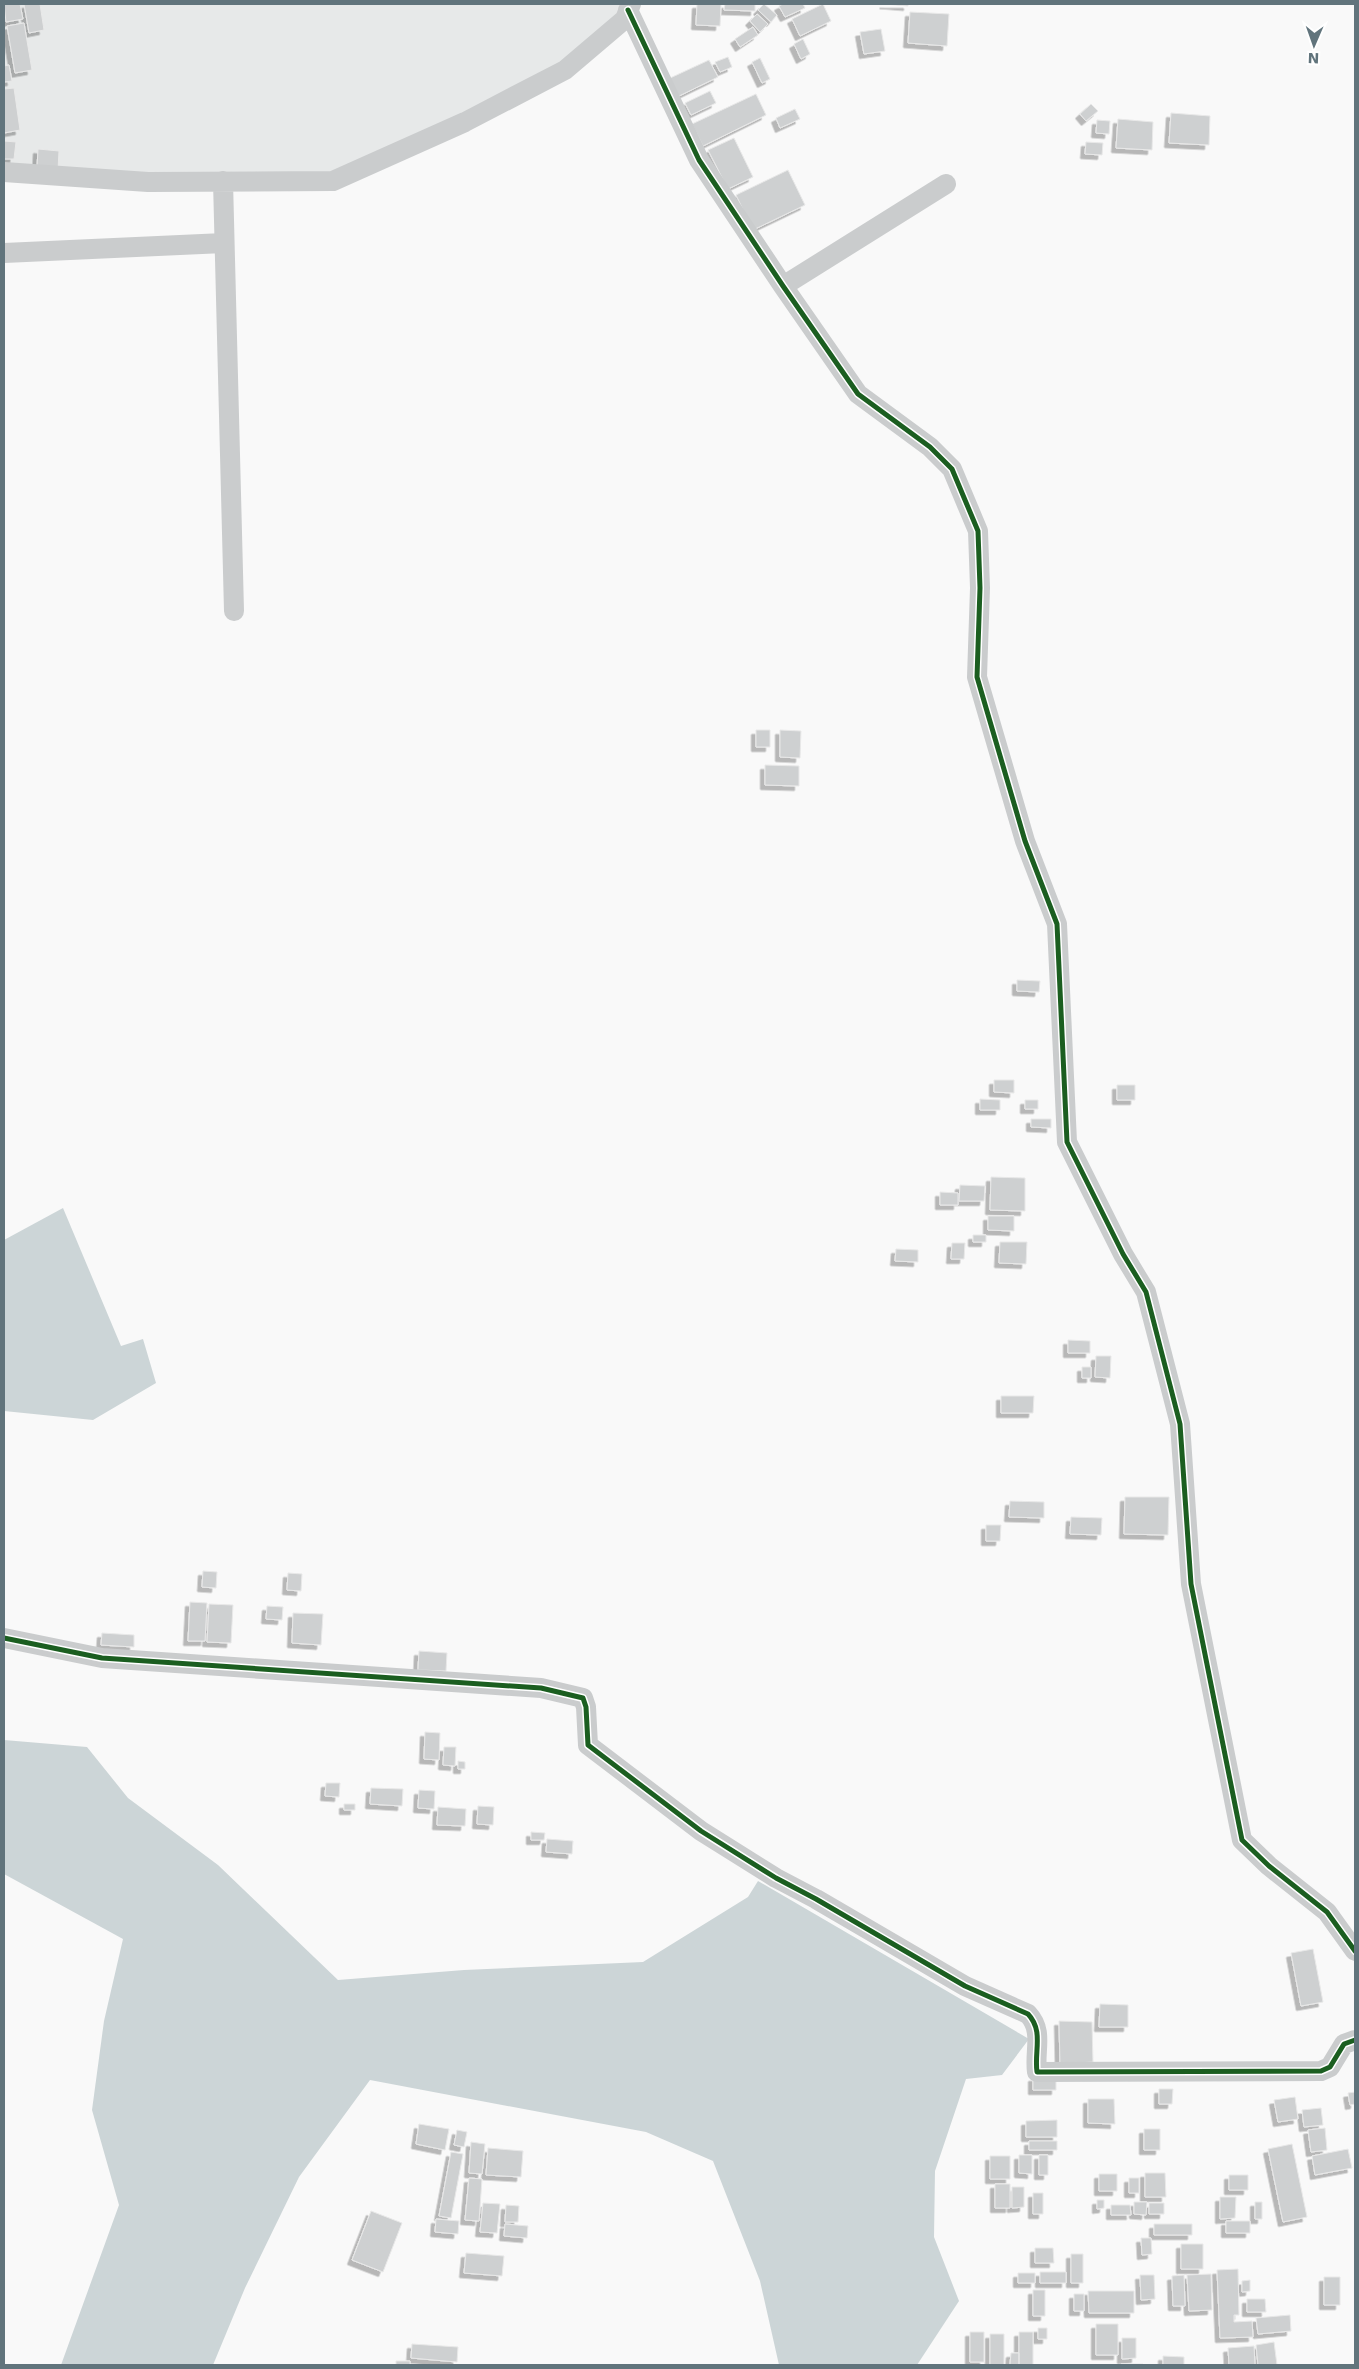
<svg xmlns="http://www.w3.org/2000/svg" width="1359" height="2369" viewBox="0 0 1359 2369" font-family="'DejaVu Sans',sans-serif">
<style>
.built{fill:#e7e9e9}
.water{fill:#ccd5d7}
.building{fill:#ced0d1;stroke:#e8e8e8;filter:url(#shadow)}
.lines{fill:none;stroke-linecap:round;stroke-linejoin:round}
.street{stroke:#cacccd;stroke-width:20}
.cycleway-casing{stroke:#fff;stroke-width:8}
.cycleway{stroke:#1b5e20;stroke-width:5}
</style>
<defs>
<filter id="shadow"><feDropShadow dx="-4.5" dy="4.5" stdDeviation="0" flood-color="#0004"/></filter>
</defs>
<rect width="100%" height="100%" fill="#f9f9f9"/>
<path class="built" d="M4,4h623l-63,65 -232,107 -183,2 -145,-10z"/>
<path class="water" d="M63,1208l58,138 22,-7 13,44 -63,37 -89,-9v-171z
M4,1740l83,7 41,51 90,67 120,115 126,-10 179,-8 105,-65 10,-16 271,158 -27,36 -36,4 -31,92 -1,66 25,64 -42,64h-138l-19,-84 -47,-120 -67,-29 -276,-52 -71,97 -54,111 -32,77h-152l58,-160 -27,-95 12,-89 19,-82 -119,-65z"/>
<path class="building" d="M4,4h16l3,15 -17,3z
M24,4h16l4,26 -15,3z
M697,4h24l-1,22 -24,-1z
M725,4h30v7l-31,-1z
M764,4l13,11 -6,7 -13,-12z
M783,4h20l2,4 -20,9 -6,-11z
M823,4l8,17 -31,15 -8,-17z
M884,4h24v2z
M910,12l39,2 -2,32 -39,-3z
M757,14l11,10 -8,8 -10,-11z
M24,23l8,47 -17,3 -8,-47z
M753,27l5,8 -18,12 -5,-8z
M881,29l4,22 -21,3 -4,-22z
M803,39l7,15 -9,5 -7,-15z
M728,57l4,10 -12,5 -5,-10z
M760,58l10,21 -8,4 -10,-21z
M709,60l9,17 -41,20 -9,-18z
M9,65l3,16 -8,1v-16z
M14,88l6,42 -16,3v-44z
M710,91l6,12 -25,12 -6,-12z
M756,94l10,21 -63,31 -11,-22z
M1091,104l7,7 -12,10 -6,-7z
M795,109l5,10 -20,9 -4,-10z
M1171,113l39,3 -1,29 -40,-2z
M1118,119l35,3 -1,28 -36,-2z
M1097,120l13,1 -1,13 -13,-1z
M734,138l19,39 -25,12 -20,-39z
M4,141l12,1 -2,17h-10z
M1086,142l17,1 -1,12 -17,-1z
M38,149l21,2 -1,19 -21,-2z
M788,170l17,35 -52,25 -17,-35z
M756,730h14v17h-14z
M780,730l21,1 -1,27 -20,-1z
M765,765l34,1v20l-34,-1z
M1017,980l23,1 -1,11 -22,-1z
M994,1080h20v13l-20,-1z
M1117,1085h18v15h-18z
M980,1099l20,1v10h-20z
M1025,1100h13v9h-13z
M1031,1119h20v9l-20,-1z
M991,1177l34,1v33l-35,-1z
M960,1185l25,1 -1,15h-25z
M940,1192l18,1v12h-18z
M988,1216h26v15l-26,-1z
M973,1235h13v7h-13z
M1000,1242h27l-1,22 -27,-1z
M952,1243h13l-1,16h-13z
M896,1249l22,1v12l-23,-1z
M1068,1340l22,1v12h-22z
M1096,1356h15l-1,22 -15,-1z
M1082,1367h9v11h-9z
M1001,1396h33l-1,17h-32z
M1125,1497h44l-1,38 -44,-1z
M1010,1501l34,1v16l-35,-1z
M1071,1517l31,1 -1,17 -31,-1z
M986,1525h15l-1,16h-14z
M203,1571l14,1 -1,16 -14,-1z
M288,1573l14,1 -1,17 -14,-1z
M190,1602l17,1 -2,38h-17z
M209,1604l24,1 -2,38 -24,-1z
M267,1606l16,1 -1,13 -16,-1z
M293,1613l30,1 -2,31 -29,-2z
M102,1633l32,2v12l-33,-2z
M419,1651l28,2 -1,18 -28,-1z
M425,1732l15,1 -1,27 -15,-1z
M444,1747h12l-1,19 -12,-1z
M458,1761l7,1v7h-7z
M326,1783h14l-1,14 -14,-1z
M371,1788l32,1 -1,17 -32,-2z
M419,1790l16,1 -1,18 -16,-1z
M344,1804h11v6h-11z
M478,1806l16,1 -1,18 -16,-1z
M438,1807l28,2 -1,17 -28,-1z
M531,1832l14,1 -1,7h-13z
M547,1839l26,2 -1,13 -26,-2z
M1313,1949l10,53 -22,4 -10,-53z
M1100,2004l28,1v22h-29z
M1059,2021l33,1 1,40 -33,2z
M1033,2077h23v13h-23z
M1159,2089h14l-1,15h-13z
M1355,2092v12l-5,1 -2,-12z
M1295,2097l3,22 -20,3 -4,-22z
M1088,2099h26l1,25 -27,-1z
M1321,2108l2,17 -19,2 -2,-17z
M1057,2120v17h-31v-16z
M419,2124l30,5 -4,21 -29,-6z
M1325,2128l2,22 -16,2 -3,-22z
M1144,2129h16v21h-16z
M457,2130l10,2 -3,15 -10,-2z
M1029,2141h28v9h-28z
M471,2142l14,2 -3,30 -13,-1z
M1292,2144l15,73 -24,5 -15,-73z
M488,2148l35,3 -2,26 -35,-2z
M1348,2149l4,19 -37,7 -3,-19z
M451,2152l12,2 -12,64 -12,-2z
M1019,2155h13v19l-13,-1z
M1039,2155h9v20h-9z
M990,2156h20v23h-20z
M1145,2173h20l1,24h-21z
M1099,2174h18v17h-18z
M1229,2175h19v15h-19z
M469,2178l13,1 -3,42 -14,-1z
M1129,2178h10v15h-10z
M995,2184h15v24h-15z
M1012,2187h12v20l-12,1z
M1033,2193h10v21h-10z
M1220,2197h16l-1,21 -15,1z
M1097,2200h7v8l-7,1z
M1134,2202h13l-1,13 -12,-1z
M1255,2202h7v17h-7z
M483,2203l17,1 -3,29 -17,-1z
M1149,2203h15v11h-15z
M506,2205l13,1 -1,16h-13z
M1111,2205h19l1,10h-20z
M371,2211l31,12 -19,49 -31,-12z
M436,2219l23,2 -1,13 -23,-2z
M1226,2221h24v12h-24z
M505,2224l23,2 -1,12 -23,-2z
M1154,2224h38v11h-38z
M1141,2238h10l1,16 -10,1z
M1181,2244h22v25h-22z
M1035,2248h18l1,15h-19z
M466,2253l38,3 -2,20 -38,-3z
M1071,2254h12v29h-12z
M1238,2269l1,46h-5v7l18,-1 1,16 -33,1 -3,-68z
M1040,2272h26v11h-26z
M1018,2273h17v10h-17z
M1211,2274l1,36 -23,1 -2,-36z
M1140,2275h14l1,24 -14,1z
M1184,2275l1,31h-12l-1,-30z
M1324,2277h16v28h-16z
M1250,2280v11l-8,1v-11z
M1033,2290h12v26h-12z
M1088,2291h46v22h-45z
M1074,2294h10v17h-10z
M1247,2299h18l1,13h-19z
M1290,2315l1,16 -33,3 -2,-16z
M1096,2324h22v31h-22z
M1038,2328h9v11h-9z
M970,2332h14v30h-14z
M1019,2332h14v33h-14z
M990,2334h14v31h-14z
M1122,2338h14v20l-14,1z
M1274,2342l3,23h-19l-2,-20z
M412,2344l46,3 -1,15 -46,-4z
M1254,2346l1,19h-26l-1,-17z
M1011,2353h8v12h-9z
M1163,2356l21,1v8h-21z
M396,2361h14v4h-14z
M1121,2364h22v1h-22z"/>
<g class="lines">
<path class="street" d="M628,10l71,150 84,126 75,108 72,53 22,22 26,62 2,57 -3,89 48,164 32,83 10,218 56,112 23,38 34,132 11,160 51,256 27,26 58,46 28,39
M4,172l144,10 185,-1 132,-59 100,-52 60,-51 6,-15
M223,181l11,430
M4,253l220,-10
M783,286l163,-102
M4,1638l98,20 439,30 42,10 3,9 2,38 113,86 75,47 40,21 149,87 63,28c16,17 6,37 9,58l284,-1 9,-4 14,-23 11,-4"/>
<defs>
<path id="cycleway" d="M628,10l71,150 84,126 75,108 72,53 22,22 26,62 2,57 -3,89 48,164 32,83 10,218 56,112 23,38 34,132 11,160 51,256 27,26 58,46 28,39
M4,1638l98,20 439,30 42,10 3,9 2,38 113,86 75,47 40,21 149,87 63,28c16,17 6,37 9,58l284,-1 9,-4 14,-23 11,-4"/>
</defs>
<use href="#cycleway" class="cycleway-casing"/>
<use href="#cycleway" class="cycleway"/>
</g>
<rect width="1359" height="2369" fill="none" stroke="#61747c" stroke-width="10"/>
<g transform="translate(1314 45) rotate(182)" stroke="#ffffff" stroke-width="4" paint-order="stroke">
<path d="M0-4L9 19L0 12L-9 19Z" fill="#61747c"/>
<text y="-8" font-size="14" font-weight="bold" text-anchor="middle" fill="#61747c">N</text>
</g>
</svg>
